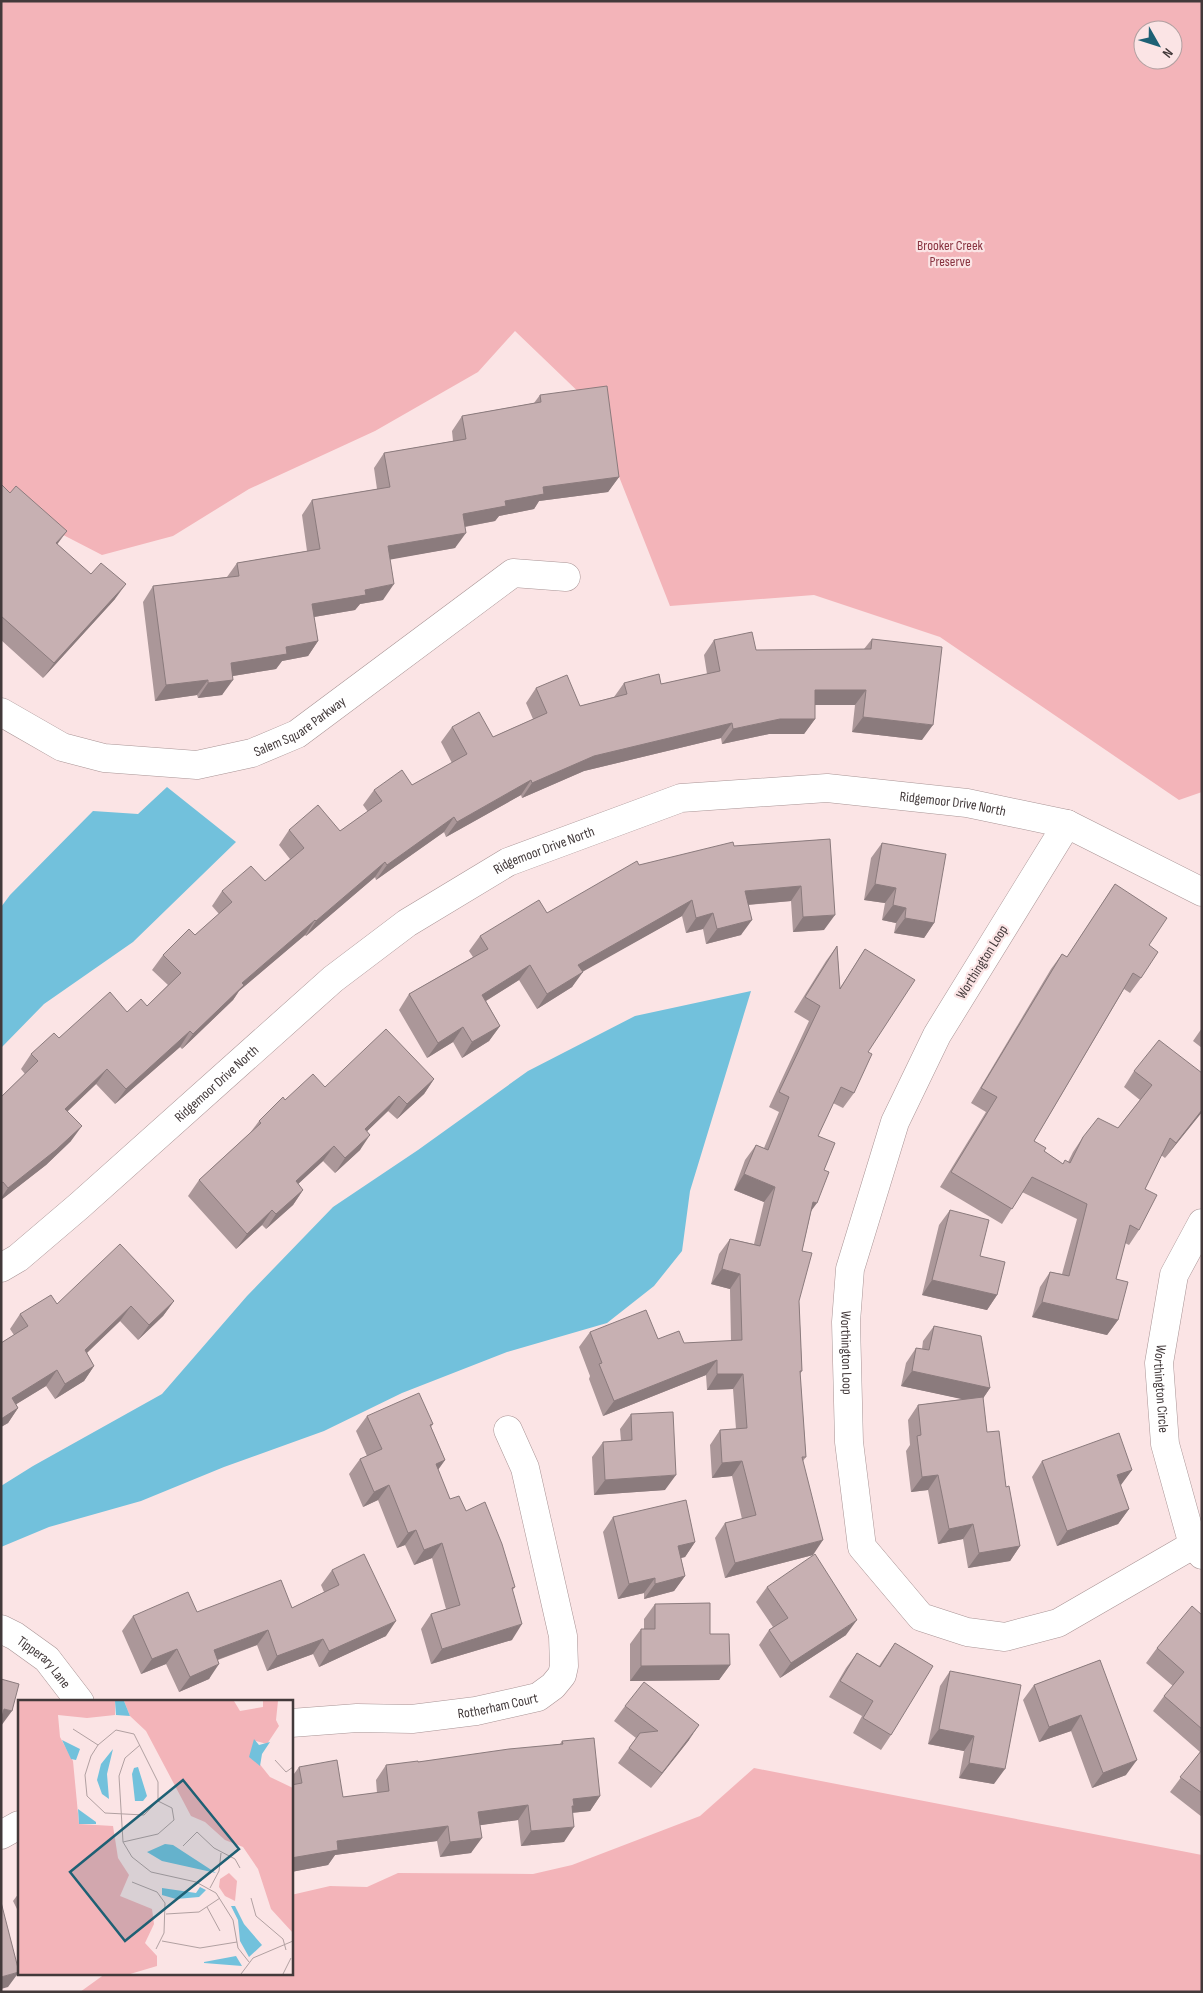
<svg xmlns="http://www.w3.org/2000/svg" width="1203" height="1993" viewBox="0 0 1203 1993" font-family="'Sofia Sans Condensed',sans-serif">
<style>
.green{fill:#f3b4b9;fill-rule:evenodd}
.water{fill:#72c1dc}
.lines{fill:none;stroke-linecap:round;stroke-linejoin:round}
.minor-casing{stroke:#a99495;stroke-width:29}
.minor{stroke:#fff;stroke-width:28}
.wall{fill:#ab9799}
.shaded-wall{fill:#8b7b7d}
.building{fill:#c7b0b2;stroke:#8b7b7d}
.labels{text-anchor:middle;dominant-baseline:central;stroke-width:4.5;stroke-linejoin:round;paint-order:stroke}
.park-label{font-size:14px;fill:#883340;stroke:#fbe4e5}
.street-label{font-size:14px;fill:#42393a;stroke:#fbe4e5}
.inset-road{fill:none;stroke:#b1a0a1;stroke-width:1}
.view{fill:#1e6074;fill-opacity:0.15;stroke:#1e6074;stroke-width:2.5}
.inset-edge{fill:none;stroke:#42393a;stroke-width:2.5}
</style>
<rect width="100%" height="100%" fill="#fbe4e5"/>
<path class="green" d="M1,1h1201v791l-23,8 -239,-163 -126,-42 -144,11 -80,-203 -75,-72 -37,41 -103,59 -126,58 -76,47 -71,19 -91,-47 -10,-8zM1143,30h30v30h-30z
M754,1768l448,87v137h-1122l25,-18h186v-79l39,-9 37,1 31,-14 135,1 39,-9 128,-49z"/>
<path class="water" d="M167,787l69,55 -103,100 -89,62 -43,44v-141l9,-12 83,-84 45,3z
M751,991l-61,200 -8,60 -28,35 -47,37 -100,29 -105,41 -78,38 -100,36 -83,34 -92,26 -48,20v-61l32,-20 129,-72 85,-98 86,-89 85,-57 110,-79 107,-55z"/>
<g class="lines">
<defs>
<g id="minor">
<path id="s1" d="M1,712l61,35 42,11 93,7 55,-12 45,-19 216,-161 53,4"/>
<path id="s2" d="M1067,824l-130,211 -42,87 -45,147 -4,53 3,120 13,105 59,70 46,15 38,5 53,-14 135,-78"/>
<path id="s3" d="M1202,1223l-28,52 -15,88 6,81 28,101 9,10"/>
<path id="s4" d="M1,1268l17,-10 61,-52 254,-227 74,-56 101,-61 173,-64 146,-10 140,15 100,21 135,68"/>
<path id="s5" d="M1,1629l14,7 32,23 33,43"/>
<path id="s6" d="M291,1723l66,-5 55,1 64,-8 62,-14 15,-11 9,-11 2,-9 -1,-30 -38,-168 -17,-38"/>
<path d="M1,1835l18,-10"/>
</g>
</defs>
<use href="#minor" class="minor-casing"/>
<use href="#minor" class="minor"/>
</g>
<path class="wall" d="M540,395l79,82 -11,15 -69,9 -5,8 -35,7 -4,5 -30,6 -10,21 -65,11 -7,41 -23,4 -5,6 -41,7 4,24 -10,15 -26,5 -6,8 -43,7 -11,19 -24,3 -1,-3 -42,6 -12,-99 10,-16 74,-9 10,-14 70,-12 -5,-36 10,-15 65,-11 -3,-21 10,-15 69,-12 -1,-10 10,-15 72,-13z
M1,484l56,60 58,55 -72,79 -42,-38z
M872,639l50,101 -70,-8 3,-27h-40v14l-11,15h-35l-47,10 -1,-6 -137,33 -62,27 -1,-3 -75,42 -2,-5 -68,48 -1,-3 -69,59 -1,-1 -66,56 -6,9 -51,49 -2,-2 -65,57 -19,-20 -28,27 3,30 -25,24 -45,35v-103l24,-23 -4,-5 10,-15 28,-16 68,-26 20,-6 21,-21 -16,-15 11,-15 32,-20 24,-21 -7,-8 10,-15 43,-10 25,-22 -11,-14 10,-15 51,1 28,-19 -5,-7 11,-15 38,-5 40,-22 -11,-21 11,-15 41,10 40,-18 -7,-16 10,-15 44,18 34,-9 10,-14 37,1 46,-10 -3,-19 10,-15 42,10 108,-1z
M830,839l-6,91 -31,2 -2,-31 -43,4 -7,30 -35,9 -3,-15 -17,4 -4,-17 -100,55 -10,16 -35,22 -18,-29 -33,21 14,25 -11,15 -27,17 -9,-16 -26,16 -28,-48 10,-16 64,-37 -4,-6 11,-15 67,-23 92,-48 95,-19z
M882,843l52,80 -10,15 -30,-5 2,-10 -14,-3 3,-17 -21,-3 7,-42z
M1115,884l34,61 -8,33 -11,15 -6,-4 -90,152 10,10 19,13 5,-2 5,-10 10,-15 35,-9 22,-28 -16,-13 10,-16 68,41 -37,46 -4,-3 -16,34 -6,41 -10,15 -4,-2 -9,36 2,41 -11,15 -75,-18 8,-30 10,-15 12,2 15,-55 -55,-27 -20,32 -62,-37 46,-75 -15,-9 80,-134 11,-15 5,3z
M837,946l3,42 25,-39 3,103 -14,41 -11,15 -10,-5 -15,33 6,34 -13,42 -9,39 -3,50 3,70 -2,3 6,83 -3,4 10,94 -88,23 -10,-40 10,-15 17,-4 -10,-43 -20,2 -2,-33 10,-15 16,-1 -3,-40 -26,1 -1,-15 -103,41 -14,-37 1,-3 -11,-29 11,-15 68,7 26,4 47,-2 -1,-52 -19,-5 8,-30 11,-15 24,5 10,-42 -30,-12 11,-30 11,-15 8,3 15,-36 -10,-5 40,-86 -15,-9 32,-51z
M1202,1028v20l-9,-7z
M434,1079l-10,15 -27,25 -9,-8 -21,20 -7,19 -25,23 -12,-12 -25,23 5,6 -10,15 -27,24 -4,-4 -26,24 -48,-53 11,-16 51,-47 9,-12 26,-21 40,-13z
M950,1210l30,46 17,39 -10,15 -65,-15 17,-70z
M174,1301l-11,15 -25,24 -18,-19 -33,32 7,13 -10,15 -29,18 -9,-13 -30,18 2,4 -10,15 -7,4v-84l13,-8 -4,-6 10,-15 37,-10z
M934,1326l56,62 -7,10 4,34 19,55 14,59 -10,15 -42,7 -5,-29 -25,5 -10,-54 -17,2 -5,-41 4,-6 -2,-25 10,-15 45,-6 -62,-13 5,-23 10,-15 6,1 1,-8z
M631,1414l34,76 -71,5 -2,-38 11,-15 18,-1 -1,-12z
M367,1416l66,8 -2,3 14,33 -7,10 12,29 16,12 49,76 -3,4v49l-81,24 -10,-35 10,-15 15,-5 -14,-51 -18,7 -9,-20 -8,3 -19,-48 -15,7 -14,-33 11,-15 7,-3 -11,-25z
M1042,1461l90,9 -12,15 9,24 -11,15 -61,22 -25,-69z
M613,1517l82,25 -10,15 -4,1 4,18 -11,15 -30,8v-6l-26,6 -15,-67z
M332,1570l54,66 -67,31 -6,-13 -46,17 -10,-26 -39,15 -9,19 -30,13 -13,-28 -25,10 -19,-43 11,-15 159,-8 32,-16 -3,-7z
M767,1587l79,48 -66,43 -21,-33 10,-15 4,-3 -17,-25z
M655,1604l75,61 -11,15 -89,1v-37l11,-15h3v-10z
M1202,1615v202l-32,-25 30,-40 -47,-41 11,-15 9,-10 -27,-23 11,-15z
M895,1643l-4,92 -10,15 -28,-17 9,-17 -33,-19 17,-29 11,-15 22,13z
M1100,1660l26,115 -34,13 -21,-57 -32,11 -16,-42 11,-15z
M950,1671l44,113 -35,-6 5,-27 -36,-7 12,-58z
M625,1706l64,34 -38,48 -33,-25 18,-25 -22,-17z
M562,1741l38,55 -10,15 -18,2 -8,29 -43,4 -3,-26 -38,5 -9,28 -31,4 -3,-16 -102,14 -7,10 -37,7v-94l8,-11 44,30 34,-4 -1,-13 10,-15 32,-3 142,-18z
M19,1893v20l-6,-12z"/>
<path class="shaded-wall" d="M619,477l-11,15 -69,9 -5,8 -35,7 -4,5 -43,8 11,-15 42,-13 38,-14z
M67,531l-11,15v-3z
M466,533l-11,15 -78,14 11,-16z
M126,584l-11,15 -72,79 11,-15z
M394,584l-11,16 -23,4 -5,6 -53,9 10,-15 53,-14z
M318,641l-10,15 -26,5 -6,8 -56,9 11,-15 55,-16z
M208,680l-11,15 -42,6 11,-16z
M233,680l-11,15 -24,3 10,-15z
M815,690h51l-11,15h-51z
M863,717l70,8 -11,15 -70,-8z
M780,719h35l-11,15h-35l-47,10 11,-15z
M732,723l-11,15 -137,33 -62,27 10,-15 62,-27z
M531,780l-10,15 -75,42 11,-15z
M454,817l-10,15 -68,48 11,-15z
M385,862l-10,15 -69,59 10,-15z
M875,884l21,4 -11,15 -21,-3z
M801,886l-10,15 -57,5 11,-15z
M692,900l-10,16 -114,64 10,-15z
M893,905l13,3 -10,15 -14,-3z
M713,913l-10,16 -17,4 10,-15z
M835,915l-11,15 -31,2 10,-15z
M905,918l29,5 -10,15 -30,-5z
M315,920l-10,15 -66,56 -6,9 -51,49 11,-15 49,-51z
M752,920l-11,15 -35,9 11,-15z
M530,965l-11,15 -48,30 11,-15z
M583,972l-11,15 -35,22 10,-15z
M500,1026l-11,15 -27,17 10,-16z
M463,1027l-10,15 -26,16 11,-15z
M190,1031l-10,16 -65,57 11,-15z
M107,1069l-11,15 -42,40 11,-15z
M434,1079l-10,15 -27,25 10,-15z
M399,1096l-11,15 -34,33 11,-15z
M1202,1110v2l-37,46 11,-15z
M82,1126l-11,15 -25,24 -45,35v-2l7,-10z
M370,1135l-10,15 -25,23 10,-15z
M334,1146l-11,15 -38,35 11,-15z
M744,1174l31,13 -11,15 -30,-12z
M303,1190l-10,15 -27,24 10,-15z
M813,1202l4,1 -11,15z
M272,1210l-10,15 -26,24 11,-15z
M722,1269l18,5 -10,15 -19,-5z
M932,1280l65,15 -10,15 -65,-15z
M174,1301l-11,15 -25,24 11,-15z
M1042,1302l76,18 -11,15 -75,-18z
M131,1306l-11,15 -46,44 11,-15z
M717,1360l-11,15 -103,41 11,-15z
M94,1366l-10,15 -29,18 10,-15z
M57,1370l-11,16 -44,27 10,-15z
M912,1371l78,17 -10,15 -79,-17z
M717,1374h26l-10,15 -26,1z
M18,1408l-10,15 -7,4v-8z
M445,1460l-11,15 2,-11z
M742,1461l-10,15 -20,2 10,-15z
M1132,1470l-11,15 -15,5 11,-15z
M676,1475l-11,15 -71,5 11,-15z
M938,1475l-10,15 -17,2 11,-15z
M389,1485l-11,15 -15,7 11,-15z
M1129,1509l-11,15 -61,22 10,-15z
M973,1524l-10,15 -25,5 11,-15z
M416,1530l-11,15 -8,3 11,-15z
M823,1540l-10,15 -88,23 10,-15z
M695,1542l-10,15 -18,4 11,-15z
M442,1543l-10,15 -18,7 10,-15z
M1020,1546l-10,15 -42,7 11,-15z
M685,1576l-11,15 -30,8 11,-15z
M655,1578l-11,15 -26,6 11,-15z
M857,1620l-11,15 -66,43 11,-15z
M396,1621l-10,15 -67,31 10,-16z
M522,1624l-10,16 -81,24 11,-15z
M268,1630l-11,15 -54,20 11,-15z
M323,1639l-10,15 -46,17 10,-15z
M177,1649l-11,15 -25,10 11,-15z
M219,1664l-10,15 -30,13 11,-15z
M730,1665l-11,15 -89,1 11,-15z
M4,1709l8,2 -11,15v-12z
M1081,1715l-10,16 -32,11 10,-15z
M699,1725l-10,15 -38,48 11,-15z
M939,1729l35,7 -10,15 -36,-7z
M1137,1760l-11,15 -34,13 11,-15z
M969,1763l36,6 -11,15 -35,-6z
M600,1796l-10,15 -21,2 4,-14z
M528,1805l-10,15 -50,7 10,-15z
M448,1826l-11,15 -102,14 -7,10 -37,7v-14l46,-17z
M574,1827l-10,15 -43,4 10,-15z
M482,1838l-11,15 -31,4 10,-15z
M19,1972l-11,15 -7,2v-12z"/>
<path class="building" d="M607,386l12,91 -76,10 1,7 -39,7 1,5 -43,8 3,19 -78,13 6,38 -29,6 1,5 -54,9 6,37 -32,6 1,7 -56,9 2,17 -25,3v-3l-42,5 -13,-99 86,-10 -2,-13 83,-14 -8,-49 78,-13 -6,-34 82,-14 -4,-23 79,-14 -1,-7z
M1,484l9,9 6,-7 51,45 -11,12 35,31 10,-11 25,21 -72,79 -53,-47z
M752,632l4,18 115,-1 1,-10 70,8 -9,78 -70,-8 3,-27h-51v29h-35l-47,10 -1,-6 -138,33 -62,27 -1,-3 -74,42 -3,-5 -67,48 -2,-3 -69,59 -1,-1 -73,63 2,2 -51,49 -3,-3 -64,58 -19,-20 -42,40 17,17 -26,24 -48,38 -5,-6 -2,1v-86l37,-36 -7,-7 23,-21 5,5 51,-46 17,20 14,-13 6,7 34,-33 -18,-18 26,-26 6,6 37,-33 -10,-11 29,-25 14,15 39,-33 -15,-18 29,-25 22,26 42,-30 -8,-11 28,-20 10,15 55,-31 -15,-27 27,-15 14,25 54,-24 -11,-25 31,-13 13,31 47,-12 -3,-11 35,-9 2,10 59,-13 -6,-31z
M830,839l5,76 -32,2 -2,-31 -56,5 7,29 -35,9 -4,-16 -17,5 -4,-18 -114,65 5,7 -36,22 -17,-29 -48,30 18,31 -28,16 -9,-15 -25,16 -29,-49 79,-45 -8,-13 59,-36 8,13 90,-52 2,4 94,-23 1,4z
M882,843l64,11 -12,69 -29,-5 1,-10 -13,-3 3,-17 -21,-4z
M1115,884l52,34 -18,27 9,7 -17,26 -8,-5 -99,168 12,7 -2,3 19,13 2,-4 5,3 13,-26 15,-19 20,10 34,-43 -18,-14 25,-31 43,33v37l-26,33 -6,-5 -25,51 12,6 -18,35 -9,-5 -14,54 12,3 -10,38 -76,-18 8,-30 19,4 18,-72 -55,-27 -20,32 -61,-37 46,-75 -16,-9 81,-134 5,3z
M837,946l3,43 25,-40 50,31 -47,72 4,2 -18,39 -13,-6 -23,49 17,7 -11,27 5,2 -12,31 -4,-1 -11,49 10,2 -13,48 3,70h-2l6,86h-4l21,83 -88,23 -10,-40 31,-8 -14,-54 -20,2 -2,-33 27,-2 -4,-54h-26v-14l-103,41 -15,-37 3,-1 -12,-31 56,-22 12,29 21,-8 5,12 58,-3 -2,-66 -18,-5 8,-30 30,7 15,-59 -31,-13 12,-29 12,5 21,-53 -10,-5 41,-86 -15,-9z
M386,1029l48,50 -27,25 -8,-8 -34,33 5,6 -25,23 -11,-12 -38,35 7,9 -27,24 -4,-4 -25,24 -48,-54 62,-57 -2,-2 24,-24 2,3 28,-26 12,13z
M950,1210l39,10 -9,36 25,6 -8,33 -65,-15z
M120,1244l54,57 -25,24 -18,-19 -46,44 9,16 -29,18 -8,-14 -45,28 6,10 -17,11v-76l27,-17 -8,-12 31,-19 6,9z
M934,1326l47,10 9,52 -78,-17 4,-23 13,2z
M419,1393l14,31 -3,1 15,35 -9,4 14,35 9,-3 7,15 19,-9 17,42 13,43 -3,1 10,36 -80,25 -11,-35 29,-9 -18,-62 -18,7 -8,-20 -8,3 -19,-48 -15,7 -14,-33 22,-10 -15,-33z
M983,1397l4,35 12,-1 7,56 3,-1 11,60 -41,7 -6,-29 -24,5 -11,-54 -16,2 -5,-41 4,-1 -3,-30z
M673,1412l3,63 -71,5 -2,-38 29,-2 -1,-26z
M1119,1433l13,37 -15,5 12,34 -62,22 -25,-70z
M686,1500l9,42 -17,4 7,30 -30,8v-6l-26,6 -16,-67z
M364,1554l32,67 -67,30 -6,-12 -46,17 -9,-26 -54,20 5,14 -29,13 -13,-28 -25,10 -19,-43 55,-24 9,20 84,-32 11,28 47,-23 -7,-15z
M815,1554l42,66 -66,43 -22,-33 19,-12 -21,-31z
M710,1603v31h19l1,31 -89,1v-37h14v-25z
M1192,1606l10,9v114l-38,-33 20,-24 -27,-24z
M895,1643l38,23 -42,69 -28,-17 10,-17 -33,-20 17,-28 23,14z
M1100,1660l37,100 -34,13 -22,-58 -32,12 -15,-42z
M950,1671l71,14 -16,84 -36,-6 5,-27 -35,-7z
M1,1679l18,5 -7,27 -8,-2 -3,12z
M644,1682l55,43 -37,48 -33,-25 11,-15 18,-2 -33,-25z
M594,1738l6,58 -27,3 1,7h-2l2,21 -43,4 -3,-26 -50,7 4,26 -32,4 -2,-16 -111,15 1,9 -47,8v-73l11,-2 -3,-16 38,-7 6,37 46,-6 -3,-26 32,-4v1l91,-13 54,-5 -1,-3z
M1202,1750v43l-22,-16z
M1,1902l18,70 -18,5z"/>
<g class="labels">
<g class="park-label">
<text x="950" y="245">Brooker Creek<tspan x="950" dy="16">Preserve</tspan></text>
</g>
<g class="street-label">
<text stroke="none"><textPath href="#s1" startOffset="318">Salem Square Parkway</textPath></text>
<text stroke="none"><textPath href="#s4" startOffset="1109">Ridgemoor Drive North</textPath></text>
<text stroke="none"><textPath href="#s4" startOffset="689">Ridgemoor Drive North</textPath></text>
<text transform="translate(982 962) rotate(-58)">Worthington Loop</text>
<text stroke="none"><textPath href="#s4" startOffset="284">Ridgemoor Drive North</textPath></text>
<text stroke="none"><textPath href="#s2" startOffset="582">Worthington Loop</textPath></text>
<text stroke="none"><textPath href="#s3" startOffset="174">Worthington Circle</textPath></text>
<text stroke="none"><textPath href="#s5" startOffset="55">Tipperary Lane</textPath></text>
<text stroke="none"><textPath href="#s6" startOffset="208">Rotherham Court</textPath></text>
</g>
</g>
<g transform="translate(18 1700)">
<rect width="275" height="275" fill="#fbe4e5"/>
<path d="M0,1h97v14l-28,3 -29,-3 2,22 13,24 6,63 34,2 5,32 11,17 -9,21 32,13 2,15 -9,19 12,13v10l-27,8h-112zM106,1h110l6,10 23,-4v-6h15l-2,19 3,6 -12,18 -11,-3 2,21 12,15 23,11v145l-22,-24 -13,-40 -15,-22 -18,-7 -20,-18 -14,-6 -45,-85 -16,-15zM211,173l8,8 -2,20 -10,-5 -6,-9 1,-8z" fill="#f3b4b9"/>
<path d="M97,1h9l6,15 -14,-1zM236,39l5,6 11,-3 -8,12 -2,12 -11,-9zM44,40l18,9 -4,11 -5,-1zM95,49l-6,25 2,25 -7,-5 -5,-14 4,-16zM120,67l9,29 -4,5h-8l-3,-27 2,-6zM60,109l18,13v2h-17zM147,144l8,1 43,28 -54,-12 -15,-9zM182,187l6,3 -7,7 -23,2 -14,-4v-7l34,5zM213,206h4l9,18 18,21 -13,12 -9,-16 -2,-21zM218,256l6,10 -38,-3v-1z" fill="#72c1dc"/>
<path class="inset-road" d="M55,29l25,16M98,30l18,4 24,48v19l-14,14 -39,-2 -18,-17 -2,-21 6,-19 7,-11zM122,45l-15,13 -6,18 4,66 9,15 19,15 45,10 20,11 17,27 5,28 11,14M257,60l11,12 7,-5M105,142l35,-8 16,-14 -2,-12 -14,-7M165,146l14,-14 17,16 21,11 5,9M114,182l25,10 8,11 -1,30 -8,16M192,188l9,-17 2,-18M233,198l5,18 27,23 3,11M189,207l13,24M148,214l33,-2 21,-14M144,241l38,7 37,-6M223,274l12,-16 40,-17M265,274l8,-16"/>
<path class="view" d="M165,80l56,69 -114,92 -55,-69z"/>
<rect width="275" height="275" class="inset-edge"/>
</g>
<rect width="1203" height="1993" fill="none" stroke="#42393a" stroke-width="5"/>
<g transform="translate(1158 45) rotate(129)"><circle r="24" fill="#fbe4e5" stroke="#b1a0a1"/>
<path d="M0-4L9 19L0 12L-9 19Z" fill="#1e6074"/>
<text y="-8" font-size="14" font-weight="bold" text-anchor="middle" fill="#42393a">N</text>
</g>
</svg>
